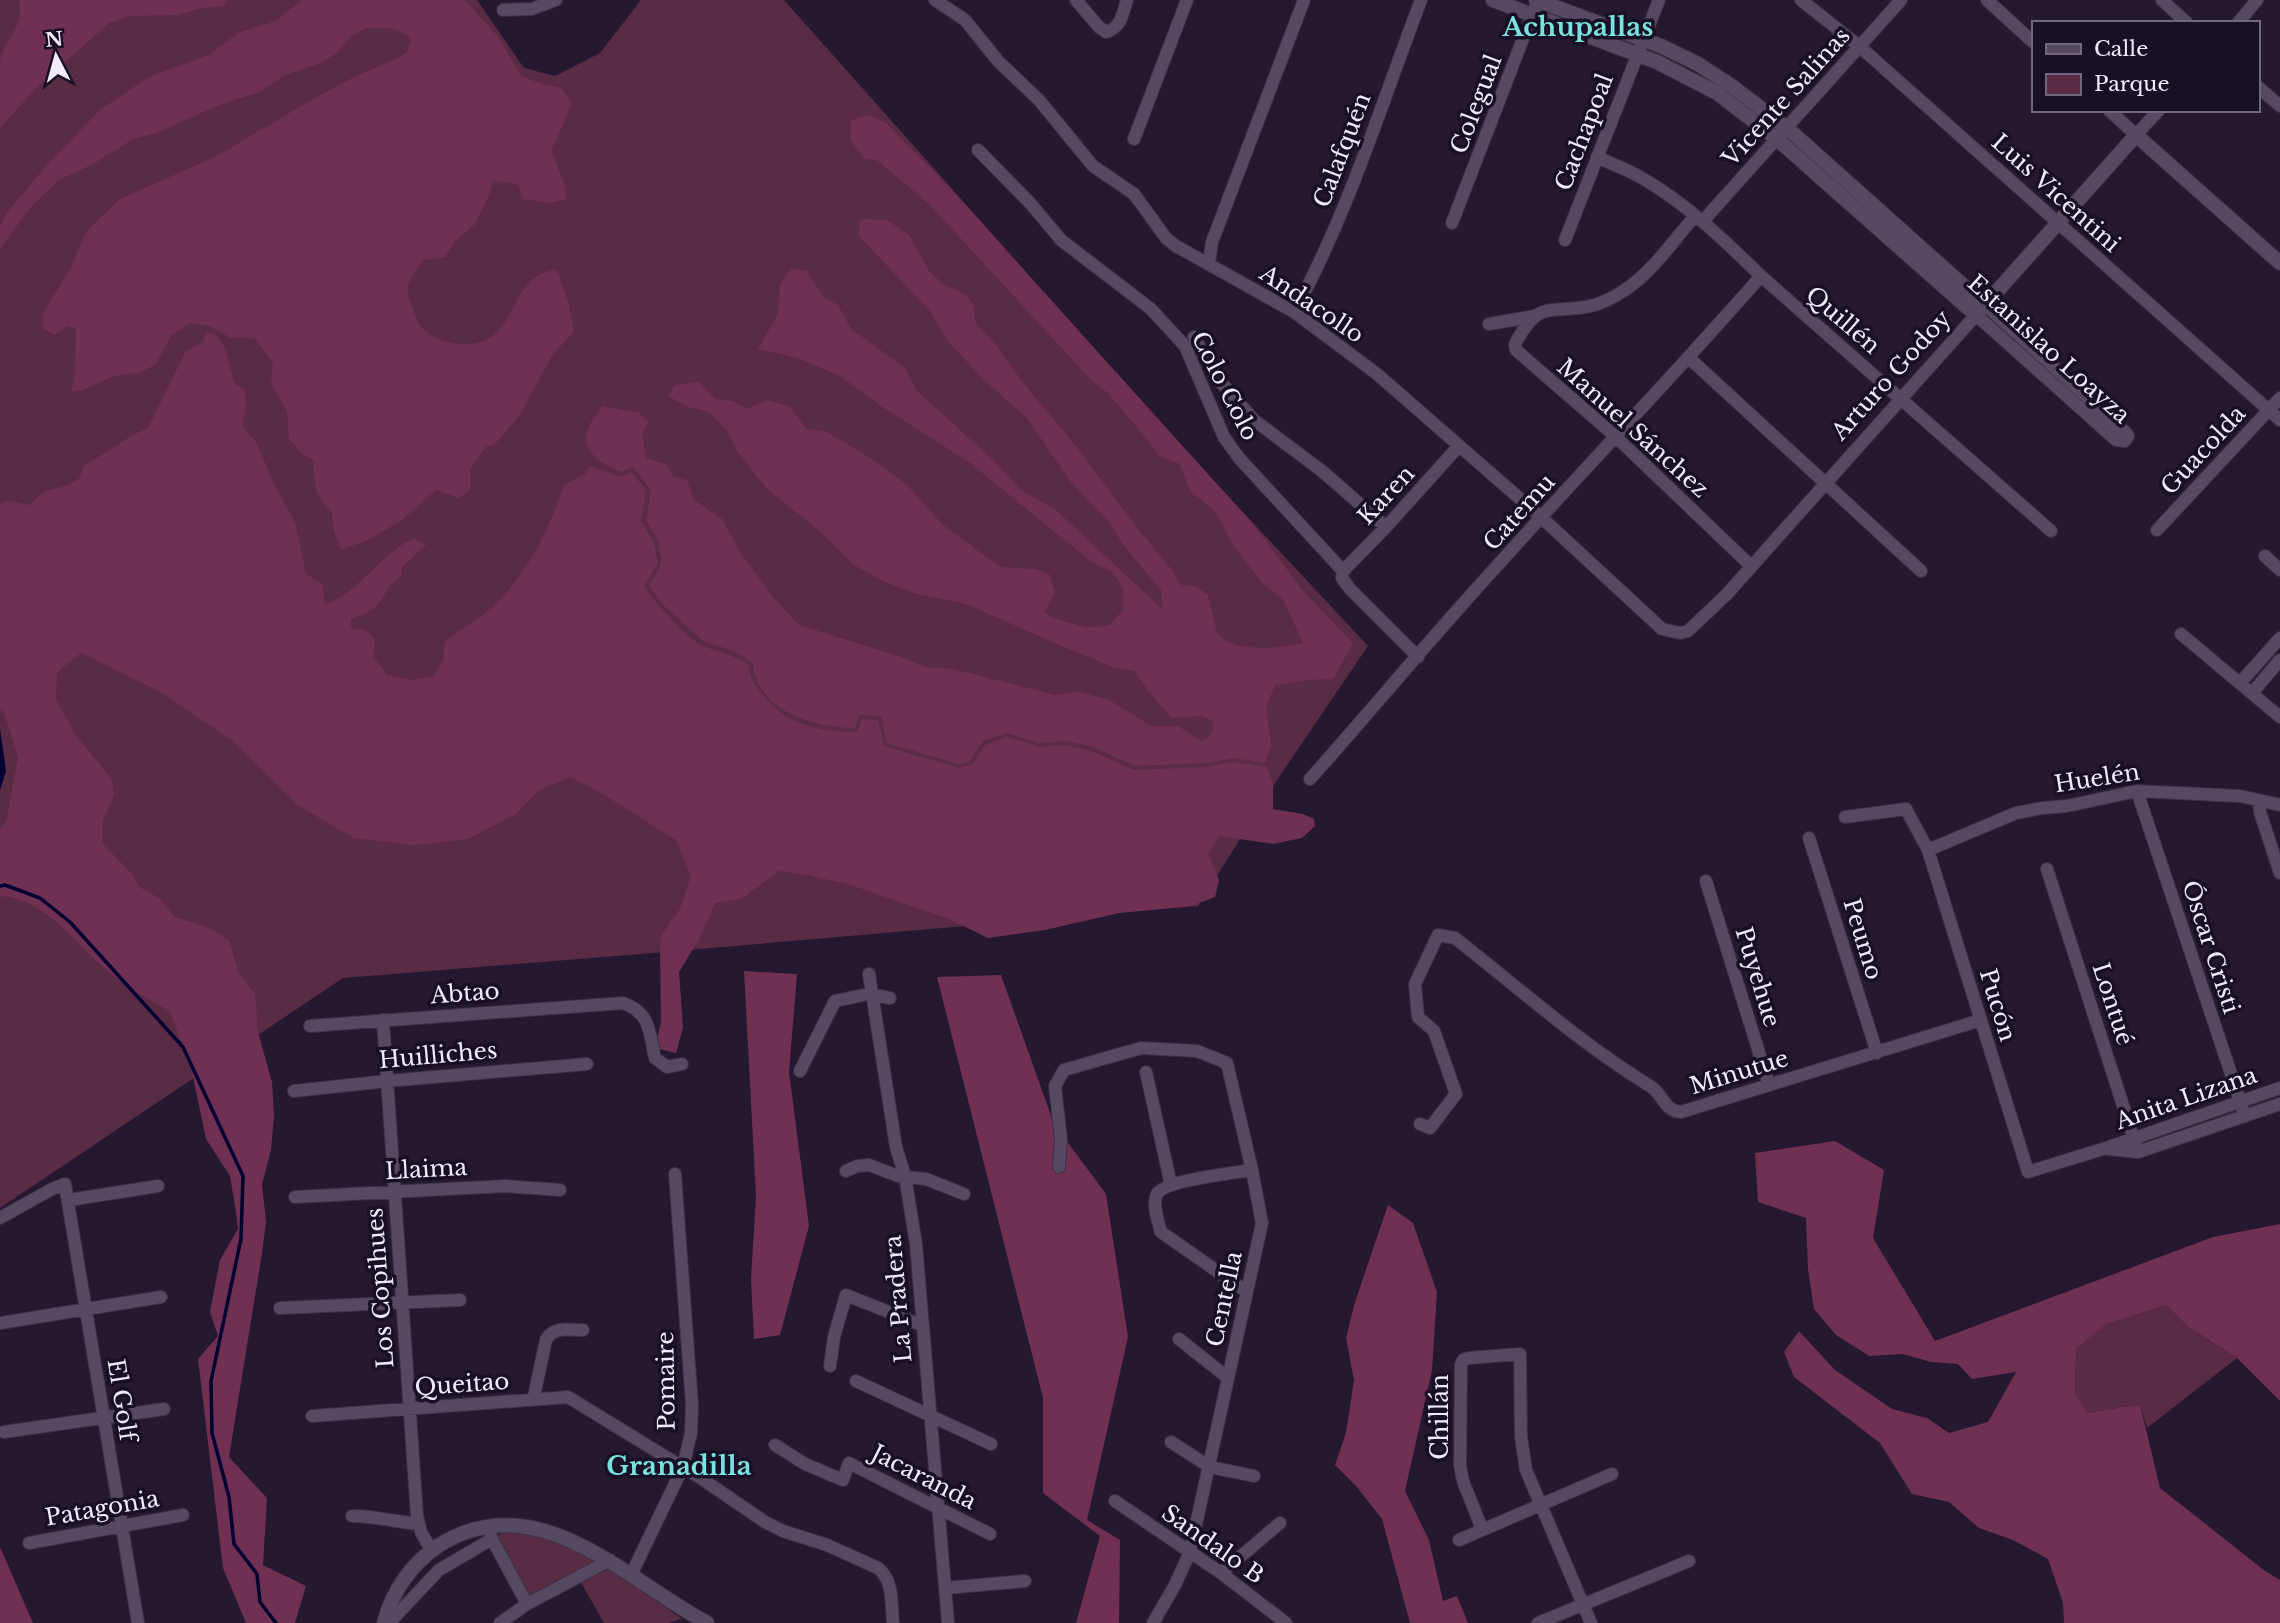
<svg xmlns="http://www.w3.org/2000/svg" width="2280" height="1623" viewBox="0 0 2280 1623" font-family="'Libre Baskerville',serif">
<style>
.green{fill:#5a2c44}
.forest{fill:#703052}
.water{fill:#000133}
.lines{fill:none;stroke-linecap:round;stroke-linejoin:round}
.stream{stroke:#000133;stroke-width:3.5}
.minor-casing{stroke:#3b3245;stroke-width:14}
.tertiary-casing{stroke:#3b3245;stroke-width:16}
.minor{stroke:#554963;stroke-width:12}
.tertiary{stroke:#554963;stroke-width:14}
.labels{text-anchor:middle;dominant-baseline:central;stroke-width:7;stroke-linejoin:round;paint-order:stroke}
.street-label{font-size:23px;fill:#f1ebfb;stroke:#1a1026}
.quarter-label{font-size:26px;font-weight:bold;fill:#77e2df;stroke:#1a1026}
</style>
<rect width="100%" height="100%" fill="#241930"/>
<path class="green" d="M0,0h477l47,68 31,8 45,-23 41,-53h143l388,436 196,210 -91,134 -79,126 -545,47 -310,25 -343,230z
M2166,1305l21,21 50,32 -90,70 -7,-24 -54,9 -11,-20 1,-44 29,-25z
M501,1532h29l71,29 -72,38 -32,-60z
M606,1565l76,54 -14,4h-64l-25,-44z"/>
<path class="forest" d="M19,0h208l-3,6 -22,2 -25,7 -47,1 -21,7 -73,65 -36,40c0,-21 0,-45 0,-66 3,-24 25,-31 19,-62z
M302,0h163l34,38 22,38 21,8 19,4 11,14 -16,39 -5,8 14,38 1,12 -15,4 -28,-4 -5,-15 -25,-3 -5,17 -14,27 -19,16 -10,16 -22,3c-5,7 -12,15 -14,23 -3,8 1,19 4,26 2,5 3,12 6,15 13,18 39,23 59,19 39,-9 34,-71 79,-73l11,31 6,31 -21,22 -34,62 -25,29 -7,1 -17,23 1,20 -12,9 -23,-8 -34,30 -32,19 -29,11 -7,-19 -2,-19c-20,-19 -16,-29 -19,-53l-10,-4 -14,-16 -2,-28 -16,-27 2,-21 -19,-25h-23l-23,-13 -19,-2 -18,13 -16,29 -17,8 -24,3 -31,14 -12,2 4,-17 1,-46 -8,-3 -14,9 -11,-7v-15l27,-43 16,-38 34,-33 95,-42 98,-58 43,-23 40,-17 11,-7 4,-13 -10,-8 -14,-3h-22l-15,9 -13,16 -16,10 -36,12 -25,17 -36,11 -68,30 -23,6 -40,25 -34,16 -29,28 -30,41v-23l8,-15 40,-47 52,-54 49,-33 60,-22 29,-22 38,-12z
M869,115l18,9 63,64 303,336 50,67 50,52 -20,36 -27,1 -31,5 -9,22 5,38 -6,18 -31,-5 -28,5 -71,3 -45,-20 -26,-5 -25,2 -32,-10 -24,8 -13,20 -11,3 -72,-21 -6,-27 -22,-1 -4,13c-42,0 -98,-17 -102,-65l-19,-12 -31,-10 -40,-36 -14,-19 13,-23 -4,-22 -12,-21 5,-30 -18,-23 -12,5c-38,-16 -46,-34 -18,-66l36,7 9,9 -6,13 4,23 21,7 6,12 14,3 6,19 29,20 18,33 34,46 25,27 102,32 24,10 28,2 102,26 24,-3 30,8 42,26h27l24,16 10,-8 2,-12 -11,-6 -31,2 -23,-26 -14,-21 -22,-4 -56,-23 -91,-40 -49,-10 -34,-13 -29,-16 -32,-32 -55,-44 -31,-40 -8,-17 -19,-20 -21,-5 -20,-11 7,-11 24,-3 16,17 18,2 14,8 20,-9 23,6 16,23 21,3 48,29 32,24 36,40 57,42 36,2 13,5 6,18 -10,20 6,5 36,11 23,-3 13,-15v-22l-11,-16 -23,-12 -120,-98 -85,-54 -44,-32 -42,-18 -40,-9 20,-35 2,-29 11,-16 16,2 17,27 14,7 13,24 54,39 11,22 76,69 29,31 35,20 107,100 -2,-20 -36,-43 -17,-26 -37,-39 -44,-64 -45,-40 -33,-36 -20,-32 -70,-74 1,-17 27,1 22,15 20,36 15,14 23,10 6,9 3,21 16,15 32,44 52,62 63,84 32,39 10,16 16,2 11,8 9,38c4,3 9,8 14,10 21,8 51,5 72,0l-20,-44 -21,-16 -29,-38 -17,-33 -26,-21 -10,-27 -21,-8 -8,-12 -43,-51 -15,-11 -164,-178 -52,-44 -13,-1 -13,-19 -1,-18 8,-5z
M206,332l9,2 9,12 11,38 10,6 1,18 -4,18 14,16 20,46 19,34 11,52 16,10 3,21c35,-13 55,-51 89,-67l12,7 -24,22 -1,9 -10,8 -13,21 -12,8 -15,6v9l14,2 10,9 -2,18 14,18 25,5 22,-4 9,-16 2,-18c16,-14 38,-25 52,-39 33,-35 52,-73 67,-118l21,-11 5,-8 31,11 11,-5 14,19 -5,30 13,22 4,20 -14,24c12,16 42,51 59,59 18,7 29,8 46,19 1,14 5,19 14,30 23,30 58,37 94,37l5,-13 16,1 6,26 75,22 14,-4 12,-19 22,-8 32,10 24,-2 26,5 45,20 72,-3 28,-5 33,5 6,18v24l30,5 11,5 1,7 -13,12 -29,6 -54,-8 -11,18 11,26 -4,17 -24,9 -72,7 -74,17 -57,8 -39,-19 -98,-34 -43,-10 -29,-4 -38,28 -26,4 -14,33 -22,36 4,56 -7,25 -21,-5 6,-26 -1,-74 2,-14 18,-25 11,-33 -15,-36 -73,-46 -32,-17 -32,13 -23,24 -48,25 -53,6 -61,-7 -55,-32 -66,-65 -74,-50 -78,-38 -24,19 -1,28 21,37 35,42 2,16 -11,25 -1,23 29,30 10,15 18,10 16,19 35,11 19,12 9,31 17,23 3,38 14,50 2,34 -3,34 -9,34 4,38 -4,31 -33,204 38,41 -4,67 43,21 -11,37h-49l-23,-55 -25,-209 20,-23 -8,-24 10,-52 18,-31 -3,-23 -5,-30 -24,-37 -14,-67 -22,-61c-23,-12 -45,-25 -65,-42 -32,-28 -59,-70 -105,-73v-67l6,-7 12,-64 -14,-46 -4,-2v-206l8,-3 21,4 16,-14 21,-5 13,-7 5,-13 49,-31 15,-7 38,-77 17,-9z
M744,971l53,3 -8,98 20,154 -29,109 -26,4 -3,-60 5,-83z
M1001,975l53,149 52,70 22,143 -41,183 33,20 -1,83h-43l24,-87 -57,-43v-95l-106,-421z
M1835,1141l49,29 -11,68 62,103 278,-104 67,-13v177l-43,-43 -50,-32 -21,-21 -60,19 -30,25 -1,44 12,20 53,-9 20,84 105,83 15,9v43h-216l-1,-20 -15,-44 -35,-19 -34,-12 -30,-26 -37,-8 -32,-51 -86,-66 -10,-25 15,-21 36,39 57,39 35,9 22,15 39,-11 28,-50 -44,7 -14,-15 -27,-2 -28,-8 -34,2 -33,-21 -22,-26 -6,-40 -2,-51 -48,-16 -3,-49z
M1388,1205l25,18 24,69 -5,78 -27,121 24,49 14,61 14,-5 11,27h-58l-28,-104 -26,-33 -21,-21 11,-32 8,-53 -8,-42 9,-36z
M0,1547l33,76h-33z"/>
<path class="water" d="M0,729l6,42 -6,19z"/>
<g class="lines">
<path class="stream" d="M0,886l5,-1 35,13 30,24 113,125 60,129 -2,63 -30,142 1,52 17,64 5,47 23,30 3,28 16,21"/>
<defs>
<path id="minor" d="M935,0l30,20 33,41 41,39 54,66 41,28 32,44 10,8 118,66 83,62 165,144 120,111 18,4 8,-2 38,-36 250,-280 140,125 9,1 3,-5 -2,-3 -141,-128
M1076,0l23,27 7,5c15,-4 17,-19 21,-32
M1801,0l58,46 421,374
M1987,0l46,42
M2162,0l25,23
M503,10l29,-1 24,-9
M2238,23l19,-23
M2257,86l23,20
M2109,110l27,25 23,-25
M1134,139l53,-139
M978,150l52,53 31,37 90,69 34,37 39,91 15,21 104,113 -1,7 8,11 68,68
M1597,157c15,7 31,13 45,21 45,26 82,62 119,98l290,255
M1695,216c-22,25 -42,55 -70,74 -13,8 -25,15 -40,17 -39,6 -47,-6 -70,37l1,6 99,86 136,130
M1703,221l198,-221
M1452,223l86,-223
M1565,240l94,-240
M1209,263l3,-21 92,-242
M1294,312c54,-98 87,-207 127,-312
M1489,324l46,-8
M1194,337l24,42 36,41 68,51 64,56
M1689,358l232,213
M2157,530l123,-132
M2265,556l15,14
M1343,571l43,-44 72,-80
M2181,634l99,83
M2240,683l40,-45
M2252,693l28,-33
M1310,779c51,-57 100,-116 151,-173 98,-111 202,-218 300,-330
M2137,791l108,325
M2259,800l1,12 20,61
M1845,817l61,-8 22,41 100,322 78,-24 174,-60
M1809,838l68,215
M1928,850l88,-37 26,-5 25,-2 70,-15 103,5 40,9
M2047,869l91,283
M1706,881l63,204
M869,974l27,173 9,29 11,68 32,379
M383,1020l34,496 4,16 11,19
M310,1026l313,-23c28,10 26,29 32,55l12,9 15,-3
M800,1071l35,-70 33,-7 22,4
M1146,1072l25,113
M294,1091l93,-10 200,-17
M1420,1124l10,4 26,-34 -22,-63 -16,-14 -3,-33 23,-49 17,3c64,50 126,106 195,148 14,9 14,25 31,26l300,-92
M2109,1149l29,3 142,-48
M1059,1167l2,-27 -6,-54 9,-16 77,-22 56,3 30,12 25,107 10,53 -72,329 -15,33 -22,38
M846,1171l11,-5 12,-1 29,11 28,3 38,15
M295,1197l210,-11 55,4
M69,1200l89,-14
M0,1218l52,-29 13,-5 73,439
M1247,1292l-86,-60c-3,-10 -9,-29 -4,-38 8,-14 77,-21 95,-24
M280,1308l180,-8
M0,1323l161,-26
M1179,1339l49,39
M830,1366l4,-29 12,-42 75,30
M856,1381l135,63
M532,1400l2,-4 12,-56c7,-14 23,-10 37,-10
M312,1416l256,-19 134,82 63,43 18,9 44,14 51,23c16,13 13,36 15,55
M4,1432l160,-23
M1171,1442l39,25 44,9
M775,1445l30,19 38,16 6,-17 141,71
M1115,1501l106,72 65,50
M352,1516c23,0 44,6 67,8
M1482,1529l-19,-48 -3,-16 1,-100 2,-5 6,-2 51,-4 1,83 5,33 65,153
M492,1539l35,65
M1459,1540l153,-66
M29,1543l154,-28
M1221,1573l59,-50
M631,1575l52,-108 8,-34 1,-28 -17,-231
M945,1588l80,-7
M389,1623l50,-53 53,-31 -3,-12
M500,1623l27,-19 83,-44
M1538,1623l151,-62"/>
<path id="tertiary" d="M1493,0l164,62 60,31 60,46 199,176 160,-180 144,128
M1536,0l125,46 37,18 35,23 55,42 197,176
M384,1623c8,-31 27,-59 54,-77 98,-63 187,33 269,77"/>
</defs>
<use href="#minor" class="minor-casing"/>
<use href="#tertiary" class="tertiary-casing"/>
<use href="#minor" class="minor"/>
<use href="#tertiary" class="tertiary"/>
</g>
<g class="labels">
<g class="street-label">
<text transform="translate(1786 97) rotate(-48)">Vicente Salinas</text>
<text transform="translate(1476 104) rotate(-69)">Colegual</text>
<text transform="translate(1584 132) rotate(-69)">Cachapoal</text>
<text transform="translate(1342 150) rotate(-69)">Calafquén</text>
<text transform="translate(2056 193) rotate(42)">Luis Vicentini</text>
<text transform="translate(1312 304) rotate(34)">Andacollo</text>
<text transform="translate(1843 320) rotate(41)">Quillén</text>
<text transform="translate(2049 349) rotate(42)">Estanislao Loayza</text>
<text transform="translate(1891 375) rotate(-48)">Arturo Godoy</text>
<text transform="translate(1225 386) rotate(63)">Colo Colo</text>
<text transform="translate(1633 428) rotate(42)">Manuel Sánchez</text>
<text transform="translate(2203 450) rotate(-47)">Guacolda</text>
<text transform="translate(1386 495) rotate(-47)">Karen</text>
<text transform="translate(1519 512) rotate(-48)">Catemu</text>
<text transform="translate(2097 778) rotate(-9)">Huelén</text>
<text transform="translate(1863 939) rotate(73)">Peumo</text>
<text transform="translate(2211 947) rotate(72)">Óscar Cristi</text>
<text transform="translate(1758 977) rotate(73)">Puyehue</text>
<text transform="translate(465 993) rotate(-4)">Abtao</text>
<text transform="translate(2113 1004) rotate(72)">Lontué</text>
<text transform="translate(1998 1005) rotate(73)">Pucón</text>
<text transform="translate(438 1055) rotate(-5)">Huilliches</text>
<text transform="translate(1739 1072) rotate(-17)">Minutue</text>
<text transform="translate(2186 1098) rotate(-19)">Anita Lizana</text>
<text transform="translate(426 1169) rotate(-3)">Llaima</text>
<text transform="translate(380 1288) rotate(-94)">Los Copihues</text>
<text transform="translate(898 1299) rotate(-95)">La Pradera</text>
<text transform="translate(1224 1299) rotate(-78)">Centella</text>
<text transform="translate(666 1381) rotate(-91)">Pomaire</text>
<text transform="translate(462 1384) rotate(-4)">Queitao</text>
<text transform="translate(122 1400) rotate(81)">El Golf</text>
<text transform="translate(1440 1417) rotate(-90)">Chillán</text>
<text transform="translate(924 1477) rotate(27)">Jacaranda</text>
<text transform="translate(102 1508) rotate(-10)">Patagonia</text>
<text transform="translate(1213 1544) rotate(35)">Sandalo B</text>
</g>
<g class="quarter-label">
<text x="1578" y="27">Achupallas</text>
<text x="679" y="1466">Granadilla</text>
</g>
</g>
<rect x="2032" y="21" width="228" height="91" fill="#1a1026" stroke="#70687b" stroke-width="2"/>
<rect x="2046" y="44" width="35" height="10" fill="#554963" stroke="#70687b" stroke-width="2"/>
<text x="2094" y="56" font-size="21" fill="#f1ebfb">Calle</text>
<rect x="2046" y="74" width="35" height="21" fill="#5a2c44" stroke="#70687b" stroke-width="2"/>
<text x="2094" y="91" font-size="21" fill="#f1ebfb">Parque</text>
<g transform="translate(56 56) rotate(354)" stroke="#1a1026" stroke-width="5" paint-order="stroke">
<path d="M0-5L12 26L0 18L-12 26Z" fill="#f1ebfb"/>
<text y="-10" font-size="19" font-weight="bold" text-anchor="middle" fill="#f1ebfb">N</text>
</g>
</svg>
